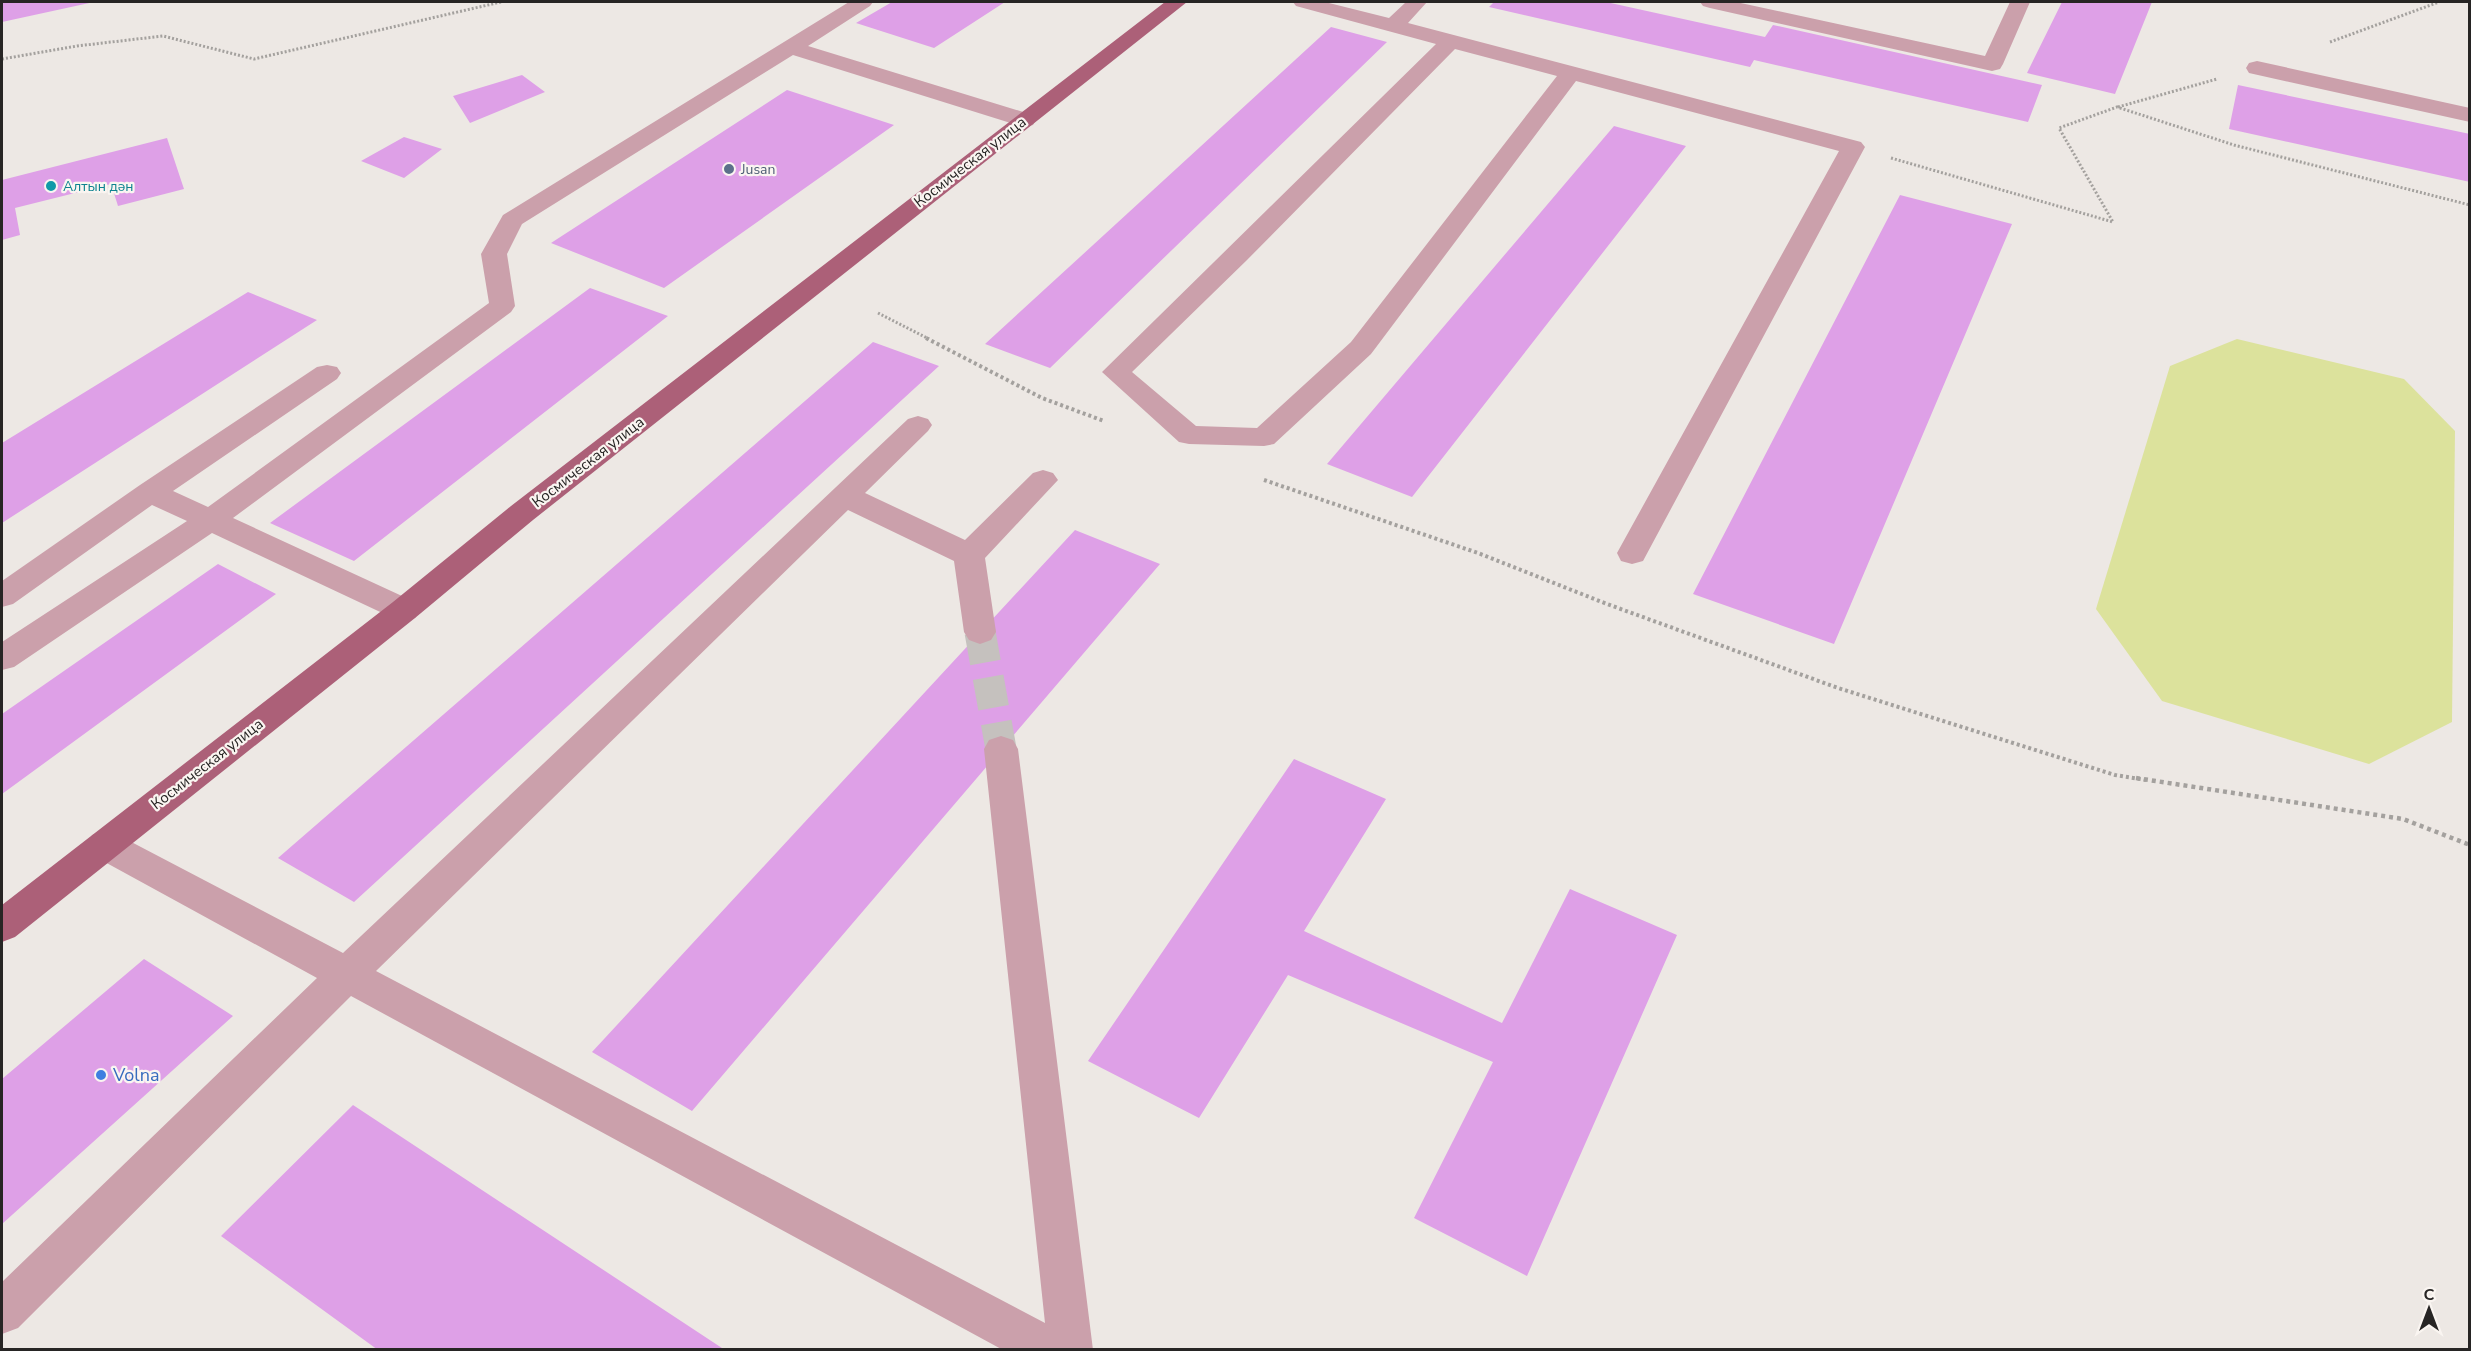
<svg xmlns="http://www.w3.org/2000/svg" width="2471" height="1351" viewBox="0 0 2471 1351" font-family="'Nunito Sans',sans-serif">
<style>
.green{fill:#dce29c}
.building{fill:#dea0e7}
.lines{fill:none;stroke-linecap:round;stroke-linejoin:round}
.minor-tunnel{stroke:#c5c1be;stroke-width:31;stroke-dasharray:31 15;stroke-linecap:butt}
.path-far2{stroke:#a4a19e;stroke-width:3;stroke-dasharray:2 2;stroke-linecap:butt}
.path-far1{stroke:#a4a19e;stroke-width:4;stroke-dasharray:3 3;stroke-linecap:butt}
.path{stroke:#a4a19e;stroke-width:4.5;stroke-dasharray:4 4;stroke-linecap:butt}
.minor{fill:#cba0ab;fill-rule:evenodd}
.major{fill:#ac6078;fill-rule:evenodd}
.service-dot{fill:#5c6f8a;stroke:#faf5f1;stroke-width:2}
.culture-dot{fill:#0f9aa8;stroke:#faf5f1;stroke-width:2}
.shop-dot{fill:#3f7fe0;stroke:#faf5f1;stroke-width:2}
.labels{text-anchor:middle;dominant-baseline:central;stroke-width:4.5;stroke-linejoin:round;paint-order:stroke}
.far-service-label{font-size:14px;fill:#4e5e75;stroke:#faf5f1;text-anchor:start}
.far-culture-label{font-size:14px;fill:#0d838f;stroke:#faf5f1;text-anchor:start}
.street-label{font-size:15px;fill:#272524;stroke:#faf5f1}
.near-shop-label{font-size:18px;fill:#366cbe;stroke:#faf5f1;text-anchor:start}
</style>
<rect width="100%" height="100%" fill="#ede8e4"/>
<path class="green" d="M2237,339l167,40 51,52 -3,291 -83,42 -207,-63 -66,-92 74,-243z"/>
<path class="building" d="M2,2h92l-92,20z
M892,2h113l-71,46 -78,-25z
M1494,2h112l159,35 8,-12 269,60 -14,37 -274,-62 -4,7 -261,-60z
M2062,2h90l-37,92 -88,-21z
M1331,27l56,15 -337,326 -65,-24z
M522,75l23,17 -75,31 -17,-27z
M2238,85l232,49v48l-241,-53z
M787,90l107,35 -230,163 -113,-45z
M1614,126l72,20 -274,351 -85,-33z
M404,137l38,12 -38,29 -43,-17z
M167,138l17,51 -66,17 -7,-22 -96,24 5,27 -18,5v-60z
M1900,195l112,29 -178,420 -141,-50z
M590,288l78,28 -314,245 -84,-38z
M248,292l69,28 -315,203v-80z
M873,342l66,24 -585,536 -76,-44z
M1075,530l85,34 -468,547 -100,-59z
M218,564l58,30 -274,200v-80z
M1294,759l92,40 -82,132 198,92 68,-134 107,46 -150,341 -113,-58 79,-156 -205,-87 -89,143 -111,-57z
M144,959l89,57 -231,208v-145z
M353,1105l372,245h-347l-157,-114z"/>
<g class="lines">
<path class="minor-tunnel" d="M980,632l21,117"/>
<path class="path-far2" d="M2330,42l109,-40
M2,59l75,-13 86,-10 91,23 247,-57
M2118,107l99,-28
M1891,158l222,64 -54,-94 58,-21 117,38 236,60
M878,313l51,26"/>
<path class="path-far1" d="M926,338l116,60 62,23
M1264,480l214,73 129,51 231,84 277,87 31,5"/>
<path class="path" d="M2136,778l267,41 67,26"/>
<path class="minor" d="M849,2h24l-3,4 -62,40 225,69 3,5 -3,5 -8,2 -8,-2 -224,-70 -271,169 -15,30 8,52 -4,6 -278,206 182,84 5,8 -5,8 -11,3 -11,-3 -181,-85 -198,134 -12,3v-28l185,-121 -35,-16 -139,99 -11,3v-26l138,-96 177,-118 10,-2 10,2 4,6 -4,6 -164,112 35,16 281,-204 -8,-49 22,-39z
M1293,2h32l64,16 17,-16h21l-19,21 453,119 4,5 -222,414 -11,3 -11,-3 -4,-8 222,-402 -263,-70 -205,273 -97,90 -10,2 -75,-2 -10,-2 -77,-70 334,-328 -140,-38zM1455,49l102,27 -206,266 -94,86 -61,-2 -64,-54 115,-112z
M1700,2h36l249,54 25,-54h20l-27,62 -3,5 -8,2 -282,-63 -7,-2z
M2257,61l213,47v14l-221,-49 -3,-5 3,-5z
M918,416l10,3 4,6 -4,6 -63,62 100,47 68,-67 10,-3 10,3 5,7 -73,78 11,74 -5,8 -11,4 -11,-4 -5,-8 -10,-71 -106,-51 -472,461 669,352 -61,-574 5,-9 12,-4 12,4 5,9 75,601h-90l-652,-354 -333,332 -16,6v-52l315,-304 -225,-123 -5,-10 5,-10 13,-5 13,5 225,118 565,-534z"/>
<path class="major" d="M1165,2h22l-654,518 -118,98 -400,319 -13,5v-37l391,-303 118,-96z"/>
</g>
<circle class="service-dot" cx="729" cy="169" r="6"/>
<circle class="culture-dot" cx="51" cy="186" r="6"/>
<circle class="shop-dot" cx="101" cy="1075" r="6"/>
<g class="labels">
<g class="far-service-label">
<text x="741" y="169">Jusan</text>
</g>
<g class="far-culture-label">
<text x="63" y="186">Алтын дән</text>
</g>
<g class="street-label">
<text transform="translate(970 162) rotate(-38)">Космическая улица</text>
<text transform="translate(588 462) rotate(-38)">Космическая улица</text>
<text transform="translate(207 764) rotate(-38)">Космическая улица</text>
</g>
<g class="near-shop-label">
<text x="113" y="1075">Volna</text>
</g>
</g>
<rect width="2471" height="1351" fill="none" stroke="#272524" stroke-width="6"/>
<g transform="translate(2429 1309)" stroke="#faf5f1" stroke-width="4.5" paint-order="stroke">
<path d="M0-4.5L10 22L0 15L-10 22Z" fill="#272524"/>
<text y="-9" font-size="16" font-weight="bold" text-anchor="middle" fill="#272524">С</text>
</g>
</svg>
